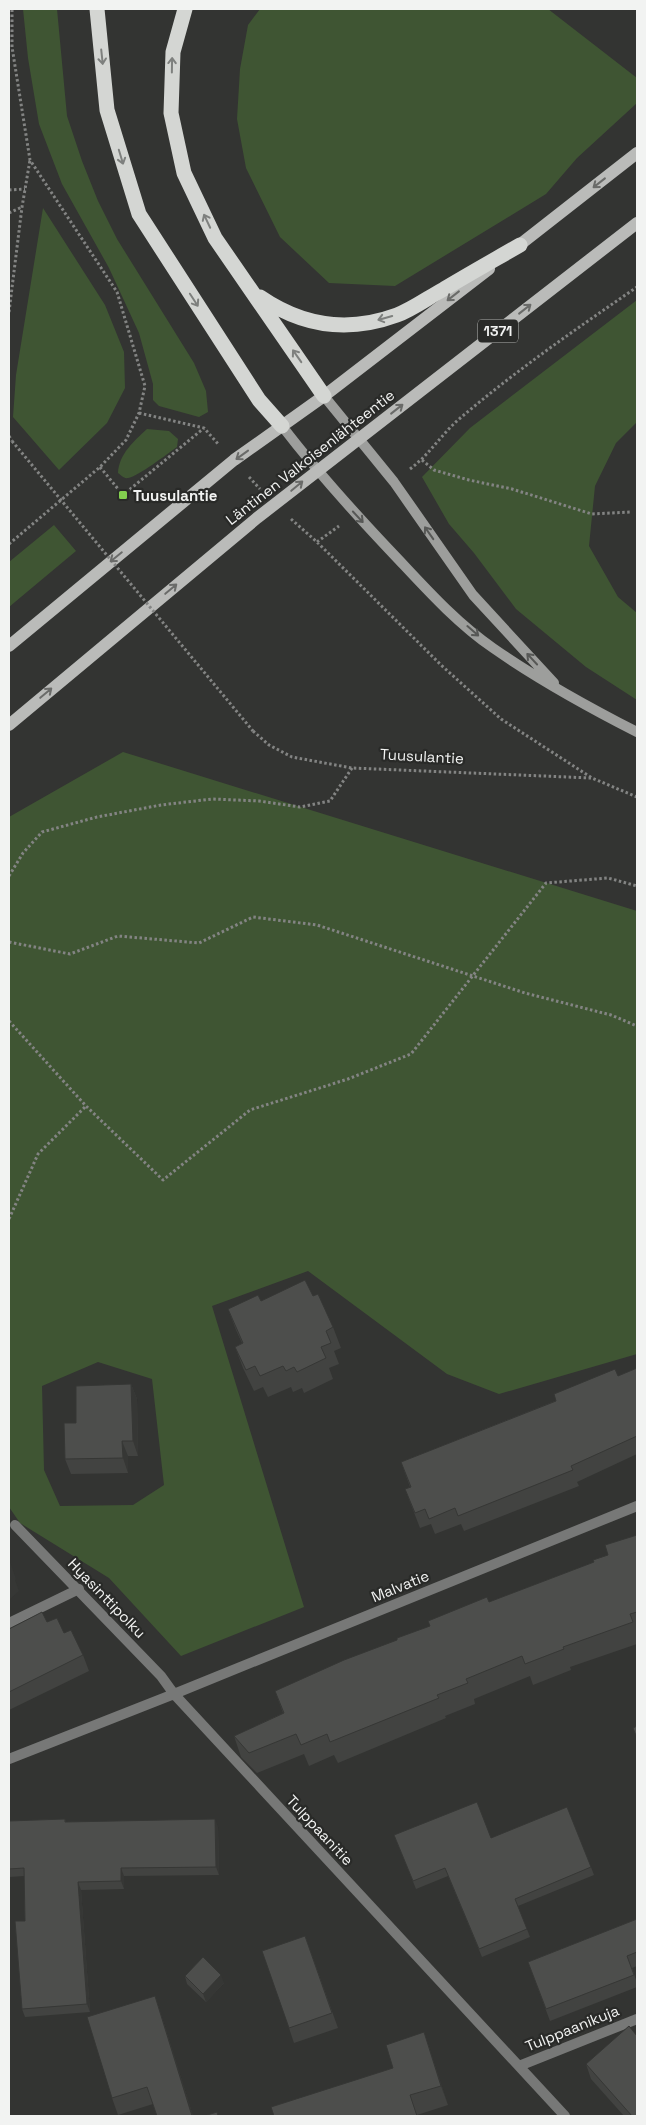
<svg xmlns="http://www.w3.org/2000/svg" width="646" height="2125" viewBox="0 0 646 2125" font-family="'Space Grotesk',sans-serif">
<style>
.green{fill:#3f5533;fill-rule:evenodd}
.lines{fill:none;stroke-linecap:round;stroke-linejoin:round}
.path{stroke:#838483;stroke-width:3;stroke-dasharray:2.5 2.5;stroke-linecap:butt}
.service{stroke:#777877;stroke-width:10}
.minor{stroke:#777877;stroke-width:10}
.secondary{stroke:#9d9e9c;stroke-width:10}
.primary{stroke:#babbb9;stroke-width:12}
.motorway{stroke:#d4d6d3;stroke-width:15}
.path-bridge{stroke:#838483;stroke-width:3;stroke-dasharray:2.5 2.5;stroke-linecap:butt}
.wall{fill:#424341}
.shaded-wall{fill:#363735}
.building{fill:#4d4e4c;stroke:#363735}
.oneway{stroke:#7e807e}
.oneway2{stroke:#6a6b69}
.oneway3{stroke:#575856}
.poi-dot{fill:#83d04f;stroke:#292a28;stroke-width:2}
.labels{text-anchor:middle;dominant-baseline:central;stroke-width:4.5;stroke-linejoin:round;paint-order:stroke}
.shield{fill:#292a28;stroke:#b6b7b5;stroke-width:1}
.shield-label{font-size:14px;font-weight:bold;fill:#f2f3f2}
.street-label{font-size:15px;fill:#f2f3f2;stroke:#292a28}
.poi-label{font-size:15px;font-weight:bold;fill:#f2f3f2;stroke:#292a28;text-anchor:start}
</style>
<rect width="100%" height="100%" fill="#333432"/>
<path class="green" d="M23,9h34l10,107 15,45 16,40 19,38 77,124 12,28 2,21 -9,5 -40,-11 -6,-6v-16l-14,-51 -30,-65 -47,-84 -23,-60 -11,-66z
M260,9h288l89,69v25l-60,55 -31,36 -151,92 -66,-3 -49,-46 -34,-69 -9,-49 3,-50 8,-44z
M43,208l62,97 19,47 1,36 -18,35 -48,47 -46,-53 3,-42z
M637,300v122l-21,21 -21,43 -6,60 29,51 19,16v87l-51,-33 -70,-58 -42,-56 -25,-29 -27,-47 48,-49z
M147,429l22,2 9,8 -1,8c-10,7 -38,29 -49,31 -4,1 -7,-3 -10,-5 1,-19 16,-32 29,-44z
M54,525l22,26 -67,56v-45z
M123,752l514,159v443l-138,40 -52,-20 -139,-103 -96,35 92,301 -123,49 -72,-78 -89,-55 -11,-16v-690zM98,1362l54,17 12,106 -31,20 -73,1 -16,-36 -2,-84z"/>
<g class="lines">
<path class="path" d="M9,190l16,-1
M9,213l13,-6
M9,312l13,-105 8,-47
M139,413l65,15 15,17
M9,436l3,5
M422,460l12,10 35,10 43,9 80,25 40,-2
M100,467l23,28 81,-67
M410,469c19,-14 31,-34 48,-49 57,-49 118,-91 179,-133
M249,477l11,12
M291,519l26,23 124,123 60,54 91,59 45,19
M317,542l22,-16
M9,544l91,-77 26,-27 13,-27 6,-27 -28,-94 -87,-132 -18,-113v-38
M253,731l16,14 23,12 60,11 239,10
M9,876l14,-23 19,-21 55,-15 64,-12 51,-6 47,2 41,6 30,-6 22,-33
M9,942l61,12 48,-18 81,7 54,-26 64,8 208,68 86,22 26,11
M9,1021l77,85 77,74 87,-70 98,-31 63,-25 135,-171 62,-5 29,8
M9,1219l29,-65 48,-48"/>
<path class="service" d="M9,1623l70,-34"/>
<path class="minor" d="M15,1525l146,151 13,18 463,-188
M9,1759l165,-65 391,422
M519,2066l118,-47"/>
<path class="secondary" d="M324,396l70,86 79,113 81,88
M282,426c36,47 76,91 117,134 29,31 59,64 94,88 46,32 95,59 144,84"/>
<path class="primary" d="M513,250l124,-97
M9,646l225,-186 90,-64 165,-127
M9,725l248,-207 380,-295"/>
<path class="motorway" d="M97,9l10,101 32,104 120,186 23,26
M185,9l-12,43 -2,61 13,60 31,65 109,158
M260,297c42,29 88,36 137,18 16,-6 32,-18 47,-26 25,-15 50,-29 76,-44"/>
<path class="path-bridge" d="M12,441l241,290"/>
</g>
<path class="wall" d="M261,1301l72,26 8,21 -7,3 5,13 -10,4 4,11 -29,14 -2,-5 -9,4 -2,-5 -23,10 -5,-10 -9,4 -11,-23 -8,-21 7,-4 -6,-13 -8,-21z
M637,1368v86l-60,28 2,4 -115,45 -3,-7 -26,10 -4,-10 -11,4 -15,-39 5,-2 -9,-25 217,-86z
M131,1384l6,15 1,57h-10v17l-57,1 -6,-15 11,-36z
M637,1535v109l-67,23 1,3 -38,15 -3,-9 -56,23 1,5 -30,12 1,2 -108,45 -4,-8 -25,11 -5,-12 -47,19 -16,-16 -7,-21 49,-23 -8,-22 214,-89 105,-40 14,-7z
M47,1622l17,11 19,22 6,16 -80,39v-81z
M65,1819l1,3 152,5 1,48 -95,1v13l-43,1 9,122 -65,5 -3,-8 3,-88 -1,-45 -15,1v-56z
M394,1835l97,3 100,29 3,8 -76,31 12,31 -48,20 -34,-81 -32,13z
M637,1919v47l-5,2 5,15v4l-87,34 -22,-59z
M305,1936l33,92 -44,15 -5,-15z
M185,1976l39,7 -18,19 -19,-18z
M155,1996l6,18 32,102h-36l-4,-12 -35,11 -6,-17z
M424,2032l24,73 -31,10v1h-143l119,-48z
M586,2064l51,52h-13l-33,-37z"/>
<path class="shaded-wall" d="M131,1384l6,15 1,57 -5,-15z
M122,1441l6,15v17l-5,-15z
M9,1559l7,20 -1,1 4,11 -10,9z
M215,1819l3,8 1,48 -3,-8z
M121,1868l3,8v13l-3,-8z
M78,1882l3,8 9,122 -3,-8z
M221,1975l3,8 -18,19 -3,-8z
M155,1996l6,18 32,102h-1z
M424,2032l7,20 17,53 -7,-19z"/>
<path class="building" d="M305,1280l8,16 5,-2 15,33 -7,4 5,12 -10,4 5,11 -29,14 -3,-5 -8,4 -3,-5 -23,10 -5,-10 -9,4 -11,-23 8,-4 -15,-34 30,-14 3,6z
M637,1368v68l-66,30 2,4 -115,46 -3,-8 -26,11 -4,-10 -10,4 -10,-24 6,-2 -10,-25 155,-61 -2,-7 61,-25 3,7z
M131,1384l2,57h-11l1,17 -58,1 -1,-36h12v-37z
M637,1535v77l-7,2 3,8 -70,25 1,2 -39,15 -3,-8 -56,23 2,4 -31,12 2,3 -109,44 -3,-8 -26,11 -5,-11 -47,19 -15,-17 50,-23 -9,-22 69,-31 53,-20v-2l33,-12 -2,-5 59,-24 2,5 105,-40 -1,-2 15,-5 -3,-10z
M42,1612l5,10 10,-4 7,15 7,-3 12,25 -74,37v-63z
M637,1726v12l-4,-10z
M477,1802l14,36 76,-31 24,60 -76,32 12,30 -48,20 -34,-81 -32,13 -19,-46z
M65,1819v3l150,-3 1,48 -95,1v13l-43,1 9,122 -65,5 -7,-88h10l-1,-53 -15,1v-48z
M637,1919v33l-10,4 7,19 -88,34 -18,-47z
M305,1936l27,77 -43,15 -27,-77z
M203,1957l18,18 -18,19 -18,-18z
M155,1996l37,120h-35l-10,-29 -35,11 -25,-81z
M629,2026l8,10v80h-5l-46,-52z
M424,2032l17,54 -31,9 7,21h-143l-3,-9 122,-39 -7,-23z
M217,2112l1,4h-14z"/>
<defs><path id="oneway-shaft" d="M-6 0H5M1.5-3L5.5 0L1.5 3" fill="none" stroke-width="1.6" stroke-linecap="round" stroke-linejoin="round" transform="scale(1.25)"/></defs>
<g class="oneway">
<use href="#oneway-shaft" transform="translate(102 57) rotate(84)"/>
<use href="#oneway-shaft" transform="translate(172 65) rotate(-89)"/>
<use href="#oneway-shaft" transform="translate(121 157) rotate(73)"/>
<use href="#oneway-shaft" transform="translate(207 221) rotate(-115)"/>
<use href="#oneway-shaft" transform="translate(194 300) rotate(57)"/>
<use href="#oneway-shaft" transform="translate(385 318) rotate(164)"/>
<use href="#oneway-shaft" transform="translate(297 356) rotate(-125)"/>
</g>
<g class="oneway2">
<use href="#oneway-shaft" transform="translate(599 183) rotate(142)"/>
<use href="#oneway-shaft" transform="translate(453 296) rotate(142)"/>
<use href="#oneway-shaft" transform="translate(525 309) rotate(-38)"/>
<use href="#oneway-shaft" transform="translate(397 409) rotate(-38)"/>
<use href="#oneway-shaft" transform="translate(242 455) rotate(144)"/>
<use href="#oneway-shaft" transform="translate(297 486) rotate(-40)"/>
<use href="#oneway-shaft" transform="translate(116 557) rotate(141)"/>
<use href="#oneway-shaft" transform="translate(171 589) rotate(-40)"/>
<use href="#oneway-shaft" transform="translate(46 693) rotate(-40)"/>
</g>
<g class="oneway3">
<use href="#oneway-shaft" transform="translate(358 517) rotate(47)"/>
<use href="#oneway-shaft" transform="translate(429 533) rotate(-125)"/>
<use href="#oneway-shaft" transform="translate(473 631) rotate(41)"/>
<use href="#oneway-shaft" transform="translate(532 659) rotate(-133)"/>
</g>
<rect class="poi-dot" x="118" y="490" width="10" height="10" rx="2.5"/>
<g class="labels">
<rect class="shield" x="478" y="319.5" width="40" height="23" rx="4"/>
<g class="shield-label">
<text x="498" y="331">1371</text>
</g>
<g class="street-label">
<text transform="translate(310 457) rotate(-38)">Läntinen Valkoisenlähteentie</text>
<text transform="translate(422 756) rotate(3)">Tuusulantie</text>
<text transform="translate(400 1586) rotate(-22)">Malvatie</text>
<text transform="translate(107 1598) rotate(46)">Hyasinttipolku</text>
<text transform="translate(320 1830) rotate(47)">Tulppaanitie</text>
<text transform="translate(572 2028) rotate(-22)">Tulppaanikuja</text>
</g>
<g class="poi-label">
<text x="133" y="495">Tuusulantie</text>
</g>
</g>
<rect width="646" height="2125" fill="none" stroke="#f2f3f2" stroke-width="20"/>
</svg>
